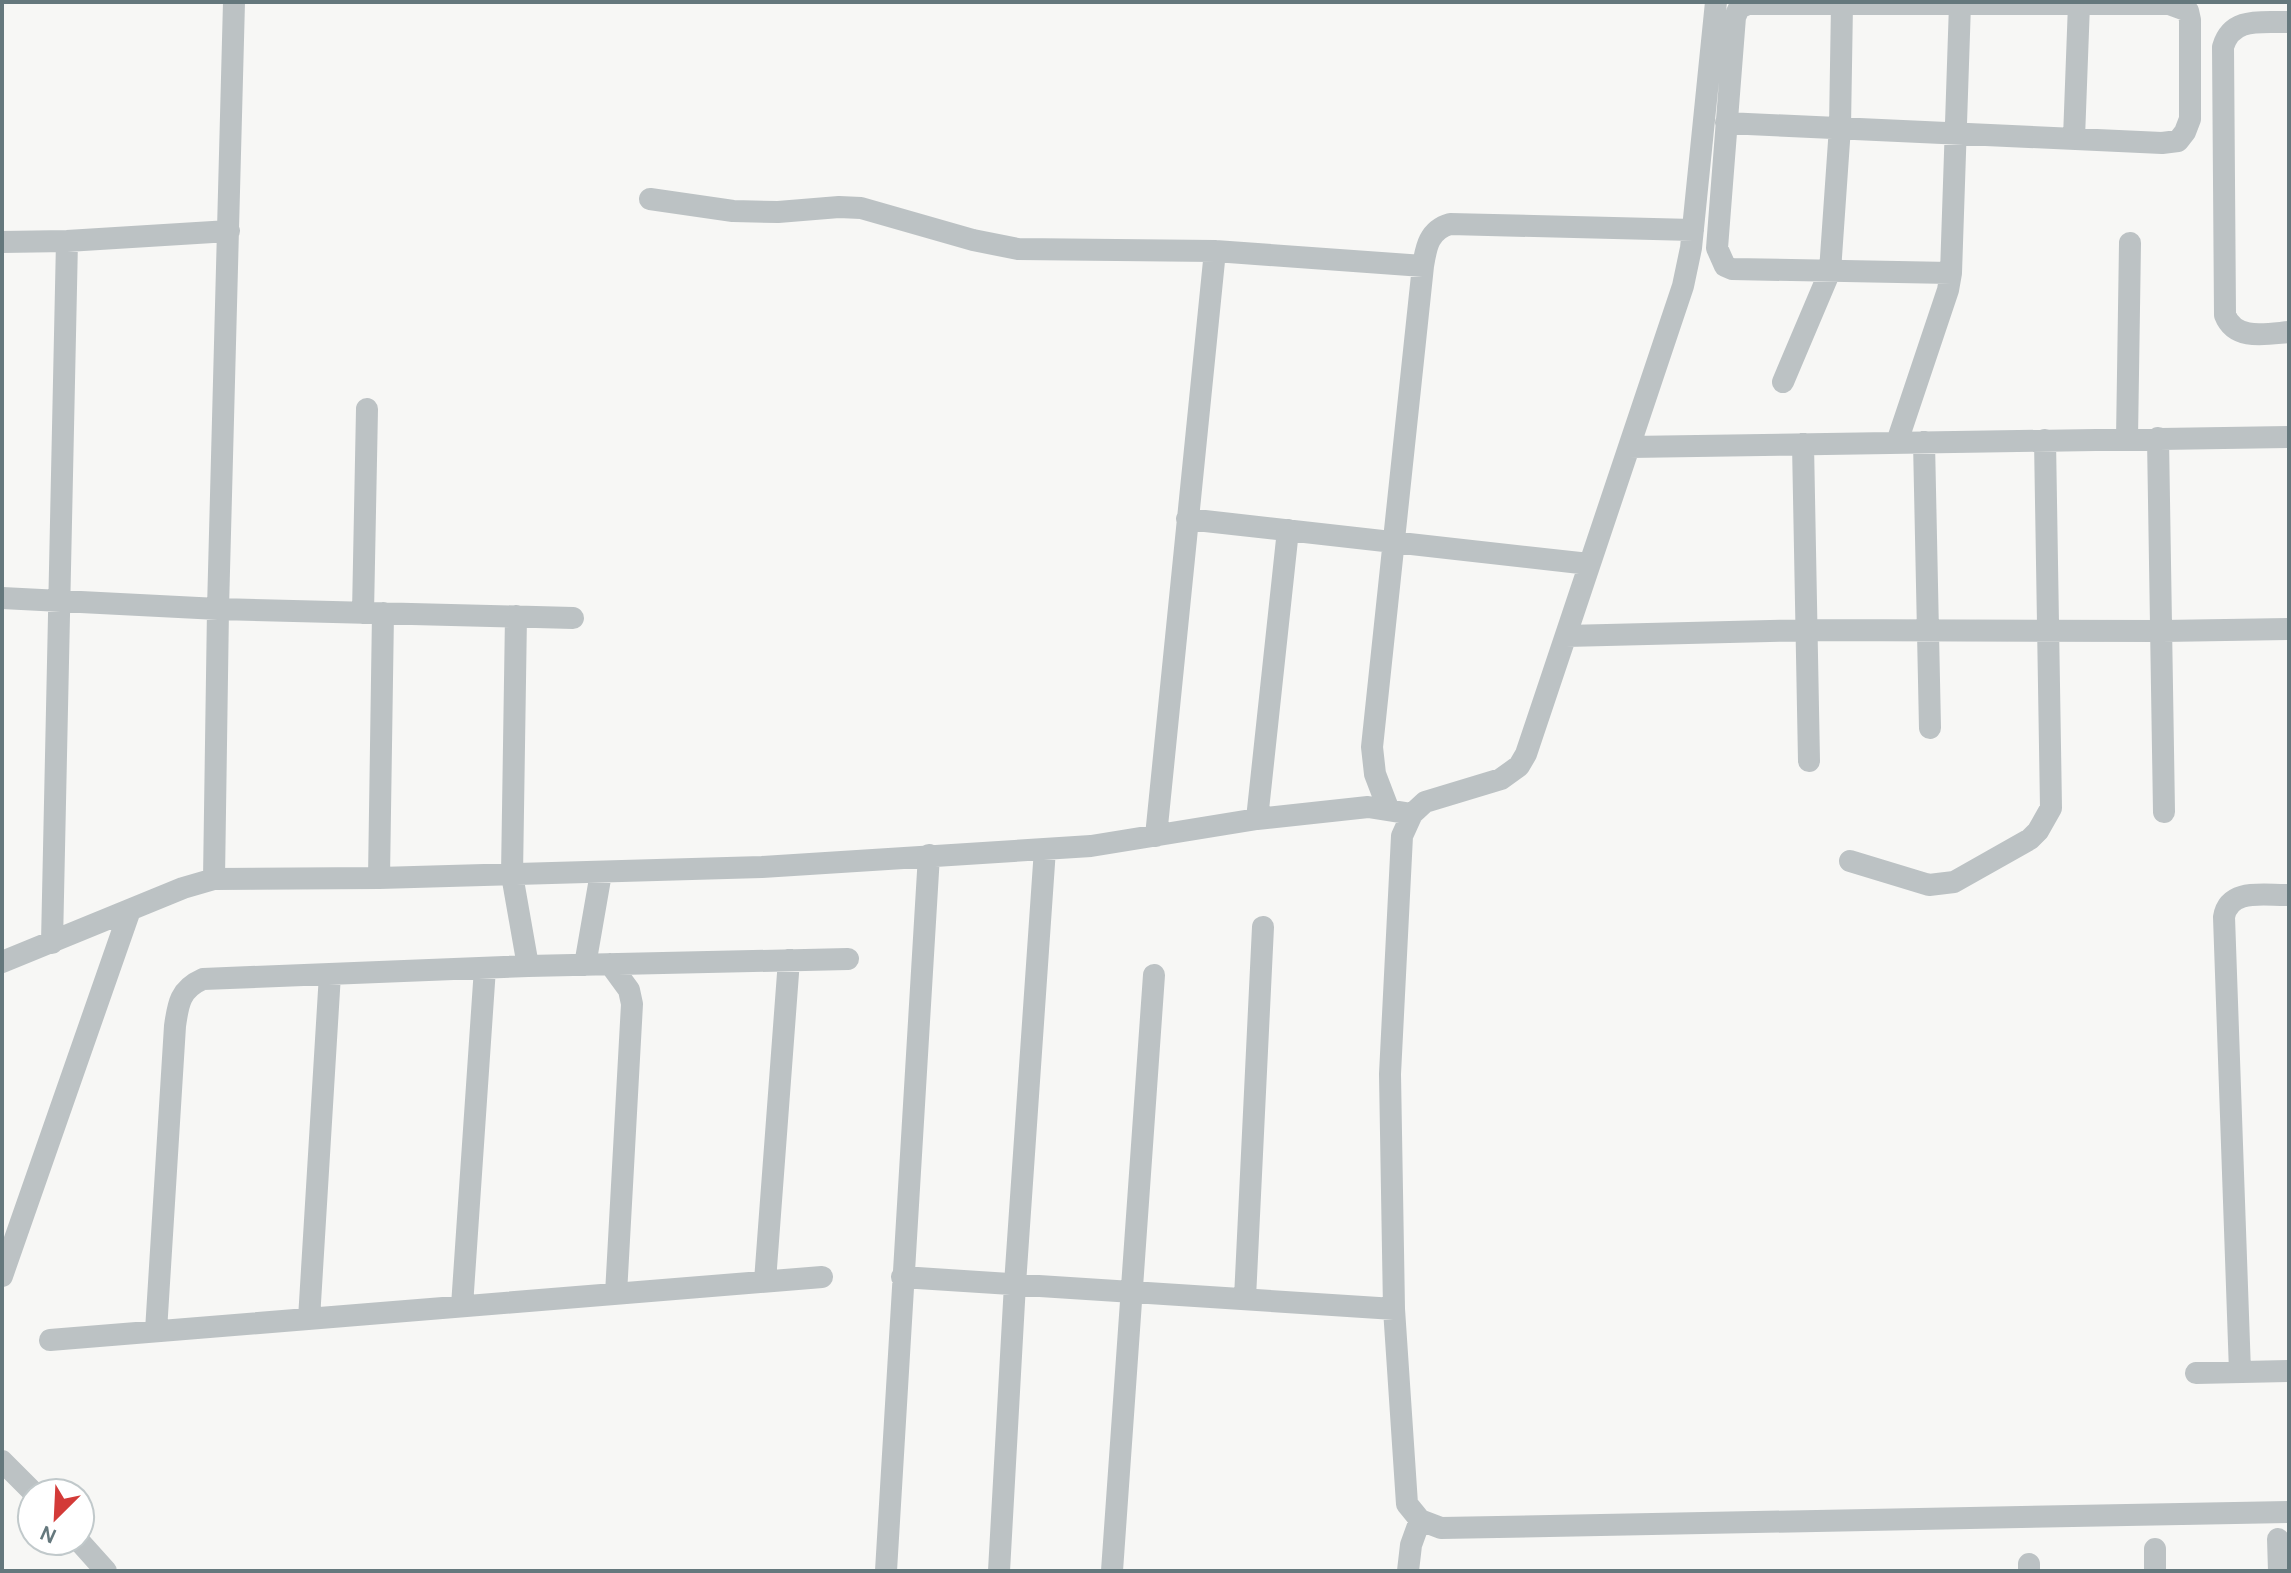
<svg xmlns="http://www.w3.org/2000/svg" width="2291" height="1573" viewBox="0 0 2291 1573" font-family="Karla,sans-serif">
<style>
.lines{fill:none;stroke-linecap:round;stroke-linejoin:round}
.minor{stroke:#bcc2c4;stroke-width:22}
</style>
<rect width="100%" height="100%" fill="#f7f7f5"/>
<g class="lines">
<path class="minor" d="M1716,2l-25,246 -8,38 -157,468 -7,12 -18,13 -76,23 -13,12 -10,22 -12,238 4,235 13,195 13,16 21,8 848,-16
M2289,22c-27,1 -57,-6 -66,25l2,268c10,26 41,19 64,17
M1726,123l436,20 16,-2 7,-9 5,-13v-99l-2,-9 -19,-7h-421l-9,4 -4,9 -18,231 8,18 7,3 219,4
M2074,138l5,-134
M650,199l83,12 45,1 61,-5 22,1 112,32 45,9 197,2 208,15
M2,242l65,-1 162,-10
M1783,382l47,-111 10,-144 2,-123
M2158,438l6,374
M2127,439l3,-196
M1897,442l51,-152 3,-17 9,-269
M1924,442l6,286
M1803,444l6,317
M1630,447l659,-10
M1187,519l402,45
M2,598l216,11 355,9
M363,613l4,-204
M516,616l-4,259 16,91
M1566,636l241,-6 356,1 126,-2
M1388,808l-13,-34 -3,-27 51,-481c3,-19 6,-36 27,-42l243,6
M1257,819l31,-289
M1156,836l59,-585
M1850,861l79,24 25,-3 76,-43 8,-8 13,-23 -6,-368
M379,878l4,-265
M214,879l4,-270 16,-607
M52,943l15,-702
M2,962l181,-74 31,-9 165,-1 383,-11 329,-21 166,-27 111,-12 44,7
M610,964l19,26 3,14 -16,290
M585,965l16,-92
M2,1276l128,-366
M902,1277l492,32
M765,1281l24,-321
M1245,1298l18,-371
M462,1306l23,-338
M309,1319l21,-345
M156,1331l19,-305c3,-22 5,-37 28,-47l325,-13 320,-7
M50,1340l772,-63
M2240,1372l-16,-455c5,-30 42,-21 65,-22
M2196,1373l93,-2
M2,1461l32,32
M2278,1539l1,32
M79,1541l27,30
M2029,1564v7
M886,1571l43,-716
M999,1571l16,-287 30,-435
M1112,1571l42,-596
M1408,1571l3,-26 9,-25
M2155,1571v-22"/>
</g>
<rect width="2291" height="1573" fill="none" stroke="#65787d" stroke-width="8"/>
<g transform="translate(56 1517) rotate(204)"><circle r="38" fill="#ffffff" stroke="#c1c9cb" stroke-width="2"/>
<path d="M0-6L14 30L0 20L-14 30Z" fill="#d33a38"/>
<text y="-12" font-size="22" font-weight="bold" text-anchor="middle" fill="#65787d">N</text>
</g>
</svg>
